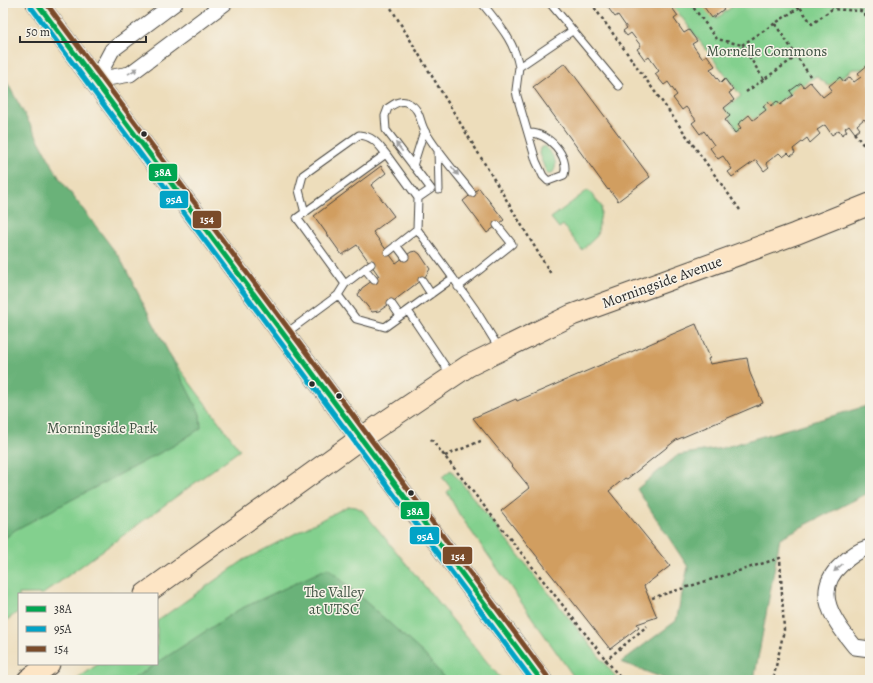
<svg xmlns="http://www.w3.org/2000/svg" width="873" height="683" viewBox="0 0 873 683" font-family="Alegreya,serif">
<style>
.green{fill:#83d08e;stroke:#577e5c}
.forest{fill:#6ab279;stroke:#4a6e52}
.building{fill:#d19e60}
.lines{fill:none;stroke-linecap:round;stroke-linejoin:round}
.lane-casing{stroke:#484641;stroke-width:9}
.street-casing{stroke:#484641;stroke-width:17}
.secondary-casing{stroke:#484641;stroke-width:23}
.path{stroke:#484641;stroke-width:2.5;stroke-dasharray:3 3;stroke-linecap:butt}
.lane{stroke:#fff;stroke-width:7}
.street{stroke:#fff;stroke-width:15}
.secondary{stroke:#fde5c5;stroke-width:21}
.bus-1-casing{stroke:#f7f3e8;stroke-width:8}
.bus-2-casing{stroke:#f7f3e8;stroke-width:8}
.bus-3-casing{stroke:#f7f3e8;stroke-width:8}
.bus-1{stroke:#00a651;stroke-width:5}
.bus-2{stroke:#02a3c6;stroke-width:5}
.bus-3{stroke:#7a4b2a;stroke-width:5}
.oneway{fill:#a0a0a0}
.bus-dot{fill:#2b2b2b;stroke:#f7f3e8;stroke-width:1.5}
.labels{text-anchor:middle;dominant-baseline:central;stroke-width:3;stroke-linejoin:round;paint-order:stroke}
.park-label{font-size:15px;fill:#415444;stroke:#f7f3e8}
.street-label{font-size:15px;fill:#2b2b2b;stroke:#f7f3e8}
.line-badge{stroke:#f7f3e8;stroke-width:1.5}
.badge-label{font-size:11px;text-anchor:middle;font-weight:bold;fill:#fff}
</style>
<rect width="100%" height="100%" fill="#f7f3e8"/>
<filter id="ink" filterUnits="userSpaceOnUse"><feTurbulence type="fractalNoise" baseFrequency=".025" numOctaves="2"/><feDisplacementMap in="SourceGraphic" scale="8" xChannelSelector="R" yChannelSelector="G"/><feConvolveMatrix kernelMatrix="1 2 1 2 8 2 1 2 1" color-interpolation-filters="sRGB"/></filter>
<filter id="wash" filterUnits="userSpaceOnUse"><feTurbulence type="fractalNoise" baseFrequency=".012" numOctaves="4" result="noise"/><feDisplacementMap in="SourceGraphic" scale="16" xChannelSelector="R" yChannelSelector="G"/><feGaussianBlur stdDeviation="0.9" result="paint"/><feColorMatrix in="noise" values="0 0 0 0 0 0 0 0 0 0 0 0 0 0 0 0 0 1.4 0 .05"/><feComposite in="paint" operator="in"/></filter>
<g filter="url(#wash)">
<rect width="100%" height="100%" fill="#edddbb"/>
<path class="green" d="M671,3h34l12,15 20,-15h133v66h-17l-24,17 -13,-10 -78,54 -14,-21 17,-13z
M3,132l237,318 -197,144h-24v17l-16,12z
M545,146c8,10 15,16 7,28h-5l-8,-20 1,-6z
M588,190l14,17 -5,29 -15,14 -19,-25 -4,3 -8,-10z
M451,470l167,210h-42l-117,-166 -12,-22 4,-4 -9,-11z
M348,506l8,1 6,3 140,170h-426l22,-16h59v-43l87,-61z"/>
<path class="forest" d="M3,75l57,104 60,79 80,156 1,14 -26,17 -160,85 -12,10z
M870,405v87l-90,46 -26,142h-86l-47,-18 55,-41 12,-54 -51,-78 41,-34 44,-7z
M328,568l96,86 22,26h-315l107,-70z"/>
<g id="blocks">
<path class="building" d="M609,3h53l4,5 4,-3 8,11 -4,3 10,14 5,-3 8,11 -5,3 10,14 5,-3 8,11 -5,3 11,14 4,-4 8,11 -4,3 5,7 -10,8 6,8 -5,4 10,13 6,-5 -3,-4 11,-9 4,5 13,-10 -3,-4 5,-4 3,4 6,-5 3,4 13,-10 -3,-4 11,-8 3,4 6,-5 13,15 9,-7 -3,-4 11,-9 4,5 6,-5 4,5 7,-5 -3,-4 11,-9 1,60 -1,1 -5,-6 -7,6 3,4 -5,4 -6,-8 -4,3 2,3 -5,4 -3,-5 -7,5 -7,-10 -8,5 3,4 -10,9 -3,-5 -14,11 2,4 -4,3 -3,-3 -5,4 -4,-4 -13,10 3,4 -5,4 -8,-11 -24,17 -4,-5 4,-3 -9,-13 -5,3 -8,-11 4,-3 -10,-14 -4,3 -8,-11 4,-3 -10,-13 -4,3 -9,-12 4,-3 -9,-13 -4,3 -9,-11 4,-3 -10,-14 -4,3 -8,-11 4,-3 -10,-13 -4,3 -4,-5 4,-3 -9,-13 -3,2 -9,-12z
M701,3h25l-4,3 2,3 -12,9z
M565,63l85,114 -32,24 -9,-12 -1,1 -75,-103z
M381,166l5,7 -15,12 23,31 -21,16 23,31 15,-11 5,-1 4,3 10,15 -5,8 -34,26 -12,8 -7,1 -14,-17 4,-7 17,-12 -22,-31 -15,10 -28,-39z
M479,188l25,32 -17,13 -24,-32z
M696,324l14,34 -2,1 2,5 37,-6 3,15 13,30 -87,37 -49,39 -2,-1 -16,13 61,75 -26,20 13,31 -20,7 2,3 -29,22 -109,-138 29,-23 -57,-70 43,-19 1,2z"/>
</g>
</g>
<g filter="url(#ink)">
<use href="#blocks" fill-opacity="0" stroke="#484641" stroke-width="1"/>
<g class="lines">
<defs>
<path id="lane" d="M482,3c17,22 32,37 37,64l53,-36
M550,3l69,83
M519,67l-3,23 1,6 19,65 7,15 5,5 16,-6c6,-19 -16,-43 -35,-42
M438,149l1,41
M413,166l11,-35
M418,198l13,-9 -45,-59 -1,-14 3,-8c6,-4 13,-9 20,-5 13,6 11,18 17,28 12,21 32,43 47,62
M305,213l-6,-23 4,-15 56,-40c14,1 19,9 27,19
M396,245l9,12
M388,252l29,-23
M365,269l9,11
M422,280l9,14
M345,284l26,-20
M458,287l54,-43 -15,-19
M338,295l7,-11 -48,-66 89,-64 32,44 -1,31 36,49
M391,303l9,13
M408,311l43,64
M285,334l53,-39 18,24 29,8 68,-49 22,31 24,39"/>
<path id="street" d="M96,80l34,-6 95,-71
M96,80l16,-30 63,-47
M870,547c-11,3 -21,10 -29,18 -30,27 -6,57 14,82l15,2"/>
<path id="secondary" d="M37,3l504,677
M145,594l216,-156 107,-72 104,-51 223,-81 75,-30
M28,680l21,-16"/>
</defs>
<use href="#lane" class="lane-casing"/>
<use href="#street" class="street-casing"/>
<use href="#secondary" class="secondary-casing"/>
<path class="path" d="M388,3l163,271
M591,3l149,207
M690,3l27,36 25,6 22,35
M797,3l15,21 20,-15 29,2 9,8
M828,3l4,6
M775,24l35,52
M742,45l58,-38
M746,92l51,-36
M854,133l16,20
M431,439l191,241
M445,456l38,-16
M652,598l128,-40 4,72 -11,50
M605,661l42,-35"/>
<use href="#lane" class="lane"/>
<use href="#street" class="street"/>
<use href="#secondary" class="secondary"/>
<defs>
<path id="bus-1" d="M37,3l504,677"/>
<path id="bus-2" d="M31,7l501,673"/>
<path id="bus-3" d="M46,3l501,673"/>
</defs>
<use href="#bus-1" class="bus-1-casing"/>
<use href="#bus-2" class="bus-2-casing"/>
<use href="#bus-3" class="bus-3-casing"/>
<use href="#bus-1" class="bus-1"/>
<use href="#bus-2" class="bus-2"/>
<use href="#bus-3" class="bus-3"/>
</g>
<defs><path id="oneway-solid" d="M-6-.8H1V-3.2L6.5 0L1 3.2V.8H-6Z"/></defs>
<g class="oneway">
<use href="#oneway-solid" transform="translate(133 71) rotate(-32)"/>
<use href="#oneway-solid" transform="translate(399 147) rotate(-127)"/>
<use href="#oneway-solid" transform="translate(455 171) rotate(52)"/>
<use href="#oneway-solid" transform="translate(838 568) rotate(138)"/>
</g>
</g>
<g class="bus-dot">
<circle cx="144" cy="134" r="3.5"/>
<circle cx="312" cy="384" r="3.5"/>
<circle cx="339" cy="396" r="3.5"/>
<circle cx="411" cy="493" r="3.5"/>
</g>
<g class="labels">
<g class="park-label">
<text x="767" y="51">Mornelle Commons</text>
<text x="102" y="428">Morningside Park</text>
<text x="334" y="592">The Valley<tspan x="334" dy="17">at UTSC</tspan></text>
</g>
<g class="street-label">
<text transform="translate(662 282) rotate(-20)">Morningside Avenue</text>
</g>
</g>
<g class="line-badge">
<rect x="148" y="163" width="30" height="19" rx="4" fill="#00a651"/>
<rect x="159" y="190" width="30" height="19" rx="4" fill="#02a3c6"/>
<rect x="192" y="210" width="30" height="19" rx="4" fill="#7a4b2a"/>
<rect x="400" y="501" width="30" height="19" rx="4" fill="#00a651"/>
<rect x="409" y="526" width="31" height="19" rx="4" fill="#02a3c6"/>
<rect x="442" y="546" width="31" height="19" rx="4" fill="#7a4b2a"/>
</g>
<g class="badge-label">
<text x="163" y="176">38A</text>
<text x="174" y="203">95A</text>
<text x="207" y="223">154</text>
<text x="415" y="515">38A</text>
<text x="425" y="540">95A</text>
<text x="458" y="560">154</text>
</g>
<rect width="873" height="683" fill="none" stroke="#f7f3e8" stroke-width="16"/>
<rect x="18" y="593" width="140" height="72" fill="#f7f3e8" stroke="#a5a39c"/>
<rect x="26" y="606" width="20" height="6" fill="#00a651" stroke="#a5a39c"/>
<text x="54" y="613" font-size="12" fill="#2b2b2b">38A</text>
<rect x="26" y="626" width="20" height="6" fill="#02a3c6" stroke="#a5a39c"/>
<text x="54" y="633" font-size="12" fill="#2b2b2b">95A</text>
<rect x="26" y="646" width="20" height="6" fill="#7a4b2a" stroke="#a5a39c"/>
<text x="54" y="653" font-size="12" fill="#2b2b2b">154</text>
<path d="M20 36v6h126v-6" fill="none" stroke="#2b2b2b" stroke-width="2"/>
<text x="26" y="36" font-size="12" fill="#2b2b2b" stroke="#f7f3e8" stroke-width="3" paint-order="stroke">50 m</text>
</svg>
